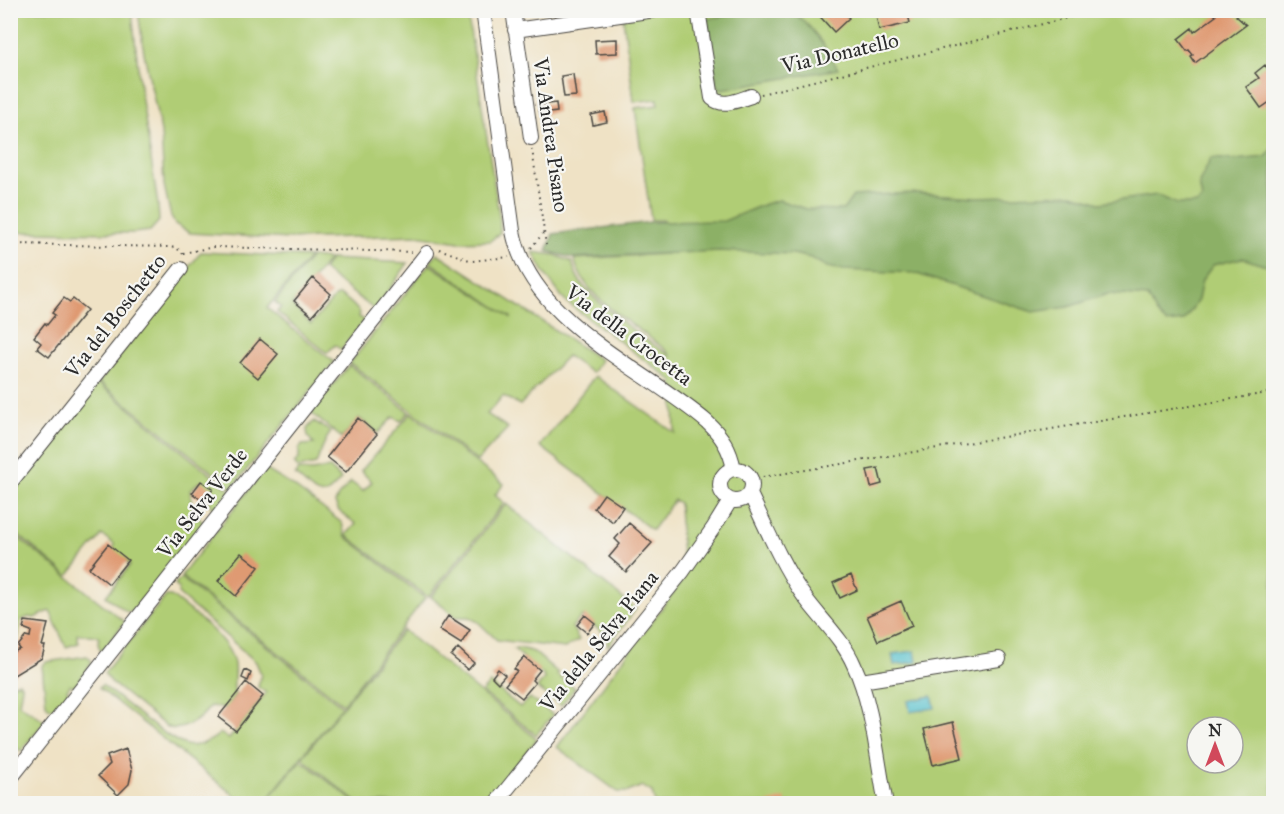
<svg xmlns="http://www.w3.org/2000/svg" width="1284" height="814" viewBox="0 0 1284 814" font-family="'IM FELL Great Primer',serif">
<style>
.green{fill:#b0cd74;stroke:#6e7c50;stroke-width:1.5;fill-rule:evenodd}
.forest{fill:#8cb066;stroke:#5c6e48;stroke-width:1.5}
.water{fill:#53c0cc;stroke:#3f767c;stroke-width:1.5}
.building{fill:#df9a72}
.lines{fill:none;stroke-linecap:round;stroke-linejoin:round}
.minor-casing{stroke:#484642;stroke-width:16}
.path{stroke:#484642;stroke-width:2;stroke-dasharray:1.5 4.5;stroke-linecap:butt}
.minor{stroke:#fff;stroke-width:14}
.labels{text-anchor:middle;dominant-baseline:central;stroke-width:4.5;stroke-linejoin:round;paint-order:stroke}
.street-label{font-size:21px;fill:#2b2b2b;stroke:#f6f6f2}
</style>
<rect width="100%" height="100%" fill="#f6f6f2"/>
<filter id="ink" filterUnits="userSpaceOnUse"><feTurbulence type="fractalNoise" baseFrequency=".0167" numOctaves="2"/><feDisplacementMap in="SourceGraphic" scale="12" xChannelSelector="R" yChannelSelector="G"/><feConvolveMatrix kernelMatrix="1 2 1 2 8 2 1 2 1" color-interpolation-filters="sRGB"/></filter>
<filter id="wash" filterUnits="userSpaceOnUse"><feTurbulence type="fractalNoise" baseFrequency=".008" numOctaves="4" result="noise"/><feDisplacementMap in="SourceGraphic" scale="24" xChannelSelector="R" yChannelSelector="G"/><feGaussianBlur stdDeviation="1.35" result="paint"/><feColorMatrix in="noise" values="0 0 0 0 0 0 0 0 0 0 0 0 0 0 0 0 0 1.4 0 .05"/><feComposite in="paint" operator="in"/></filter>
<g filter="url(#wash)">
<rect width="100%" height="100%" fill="#efe2c5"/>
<path class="green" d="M11,10l121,1 8,76 18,118 1,16 -9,10 -17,2 -122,-1z
M654,10l619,1v792l-618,1 -3,-12 -10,-6 -14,6h-10l-61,-45 126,-167 -4,-77 -5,-3 -22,30 -112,-84 55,-70 80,57 -2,-52 -108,-80 -20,-27 -12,-22 22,3 17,7c2,8 5,15 9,21 15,21 68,60 90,73 -4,-7 -14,-12 -21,-18 -28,-21 -67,-43 -76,-79l92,-5 -2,-34h-13l-16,-112 23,-3v-6l-24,3 -11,-84zM1197,727h36v36h-36z
M138,11h329l33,210v12l-10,8 -31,1 -41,-7 -129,4 -99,-6 -15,-9 -4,-7 -7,-32 -3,-53 -17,-79z
M201,252l109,5 -43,51 67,54 -102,126 -133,-106z
M437,253l164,107 -9,13 -25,-17 -47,49 -17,-9 -16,18 21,14 -31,33 -127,-98 79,-99 83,54 -82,-56z
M311,257l18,2 -37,46 19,19 23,-26 5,-3c9,4 15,10 21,18l-1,4 6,3 -24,30 -6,-5 -8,8 -50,-41 4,-5 -6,-5z
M330,259l78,4 -33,47 -52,-40z
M349,365l60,47 -8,9 -8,-4 -15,16 -19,-15 -17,20 -31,-25z
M98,383l133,108 -17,20 -5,-11 5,-8 -15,-10 -9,8 2,18 12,16 -72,88h-5l-21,-16 24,-31 -16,-15v-6l-12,-9 -34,41 -57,-47v-41z
M411,413l93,71 -9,11 9,8 -76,94 -82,-62 10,-11 -17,-13 -4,-8 3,-7 13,-14 12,9 9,-9 -11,-11z
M314,421l17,11c-8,10 -10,20 -15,32l-18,4 -4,-5 5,-4v-10l3,-4 12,-1 -6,-7 -1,-8z
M330,468l11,11c-21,27 -24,14 -46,-4l3,-5 14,1z
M265,469l28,17 49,37 3,13 80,62 -82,106 -162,-128z
M506,504l130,105 -28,37 -3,-11 -23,-19 -10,11 7,13 -14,8 -68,-8 -19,-18 -9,-5h-13l-25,-20z
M11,532l114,90 -24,30 -3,-8 1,-8 -22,-2 2,9 -13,4 -16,-36 -16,7 -5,-1 -8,3 -3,19 -4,4v5h-3z
M181,578l161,128 -76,95 35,-41 55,43h-112l-145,-115 3,-3c19,14 64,54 84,60 10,3 28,-5 34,-12l9,6 37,-46 -8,-6 3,-13 -5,-12 -78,-68 1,-5 -4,-4z
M166,596h5c20,16 52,38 61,61 6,13 -1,26 3,38l-9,13 -16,-2c-8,13 -28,27 -43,21l-54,-43 -9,-11z
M403,630l134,109 -52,64h-127l-56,-45z
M520,648l14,4 24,21 -1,2 18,13 -14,18 -24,-18 7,-9 -1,-4 -29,-26z
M87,656l4,4v4l-16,22 -5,-1 -3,5 2,2 -13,16h-7l-3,-4 -4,-38 4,-4z
M19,682l3,5 -3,17 26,17 -24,30 -11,-8 1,-60 4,1z
M490,683l30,24 10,-9 23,17 -17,20 -54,-43z"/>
<path class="forest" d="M748,11c11,-1 27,-3 38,-1 21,6 42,41 52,59l-116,20 -5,-4 -10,-66z
M1273,147v119l-10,-1 -21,-7 -29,7 -11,15 -4,20 -14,21 -18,2 -9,-9 -9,-17 -40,-3 -40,13 -35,5 -119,-39 -70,-3 -17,-3 -16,-9 -18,-4 -74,-3 -147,7 -25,-7 6,-17 98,-12 73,-1 41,-17 14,-4 27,9 37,1 10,-14 62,-3 62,4 96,-3 27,9 57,-8 20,9h20l5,-5 -3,-16 12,-25 24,2 31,-3z"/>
<path class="water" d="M915,651l2,11 -23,3 -2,-11z
M932,696l3,12 -25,4 -2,-11z"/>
<g id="blocks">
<path class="building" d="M814,10h28l7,8 -15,14z
M875,10h32l3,13 -31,7z
M1216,10h19l3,5 -2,1 10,9 -51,38 -4,-6 2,-2 -4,-5 -2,1 -9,-12 14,-11 2,4 22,-16 -3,-3z
M617,39v14l-21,1 -1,-14z
M1265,65l9,12v22l-13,9 -15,-21 13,-9 -4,-5z
M573,74l3,22 -12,1 -3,-21z
M556,103l1,9 -17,2 -2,-9z
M605,112l2,10 -14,3 -2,-10z
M313,278l18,16 -19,22 -18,-15z
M64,298l6,4 3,-3 14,11 -38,47 -12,-9 4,-5 -7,-6 11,-14 2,2 8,-10 -3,-2z
M260,339l18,15 -20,24 -18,-15z
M358,418l19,16 -31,38 -19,-15z
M878,468l4,16 -11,3 -4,-17z
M201,481l12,8 -9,13 -12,-9z
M604,494l19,13 -10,15 -19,-14z
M629,523l23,20 -26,29 -17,-15 11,-13 -5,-5z
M108,544l20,16 -19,24 -20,-16z
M241,553l18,14 -23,29 -18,-15z
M851,575l6,15 -17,8 -7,-15z
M901,601l11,25 -34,15 -11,-25z
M585,615l10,8 -8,10 -10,-8z
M448,616l22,14 -9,14 -22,-14z
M25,621l23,3 -6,22h3l-3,12 -28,17 -4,-1v-26l3,4 7,-3 -2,-3 8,-10 4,1 1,-6 -8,-3z
M458,648l16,15 -6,7 -17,-14z
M524,657l16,13 -8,10 3,3 -13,15 -17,-13 12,-14 -3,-2z
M498,669l7,6 -7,8 -6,-6z
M245,670l6,3 -3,8 -6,-3z
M246,682l17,14 -27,35 -18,-14z
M953,722l9,36 -29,7 -9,-36z
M126,749l6,21 -3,14 -11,11 -20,-19 12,-12 -3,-8z
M785,798l1,6h-20v-1z"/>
</g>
</g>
<g filter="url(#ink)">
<use href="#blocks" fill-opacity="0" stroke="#484642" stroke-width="1.5"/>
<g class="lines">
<defs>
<path id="minor" d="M483,10l30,221c17,91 130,136 194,191 15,14 23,27 27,47
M513,10l18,128
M698,10l14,88c11,10 26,2 39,-2
M515,30l140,-20
M720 485a16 16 0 1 1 32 0a16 16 0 1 1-32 0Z
M10,483l171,-214
M750,494c16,33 30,67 51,98 17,25 41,45 53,73 19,40 23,95 32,139
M861,681l138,-22
M10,779l417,-526
M495,804l188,-233 31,-44 16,-26"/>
</defs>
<use href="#minor" class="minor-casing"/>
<path class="path" d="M761,94l338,-84
M532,149l14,96
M10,244l161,3 9,3 3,4
M531,248l13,-16
M439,249l33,12 37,-4
M183,253l31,-6 199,5
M751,479l523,-87"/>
<use href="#minor" class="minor"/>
</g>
</g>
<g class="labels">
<g class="street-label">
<text transform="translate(840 53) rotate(-13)">Via Donatello</text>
<text transform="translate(551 135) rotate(82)">Via Andrea Pisano</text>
<text transform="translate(115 316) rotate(-52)">Via del Boschetto</text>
<text transform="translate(629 335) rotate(37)">Via della Crocetta</text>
<text transform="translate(202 503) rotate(-52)">Via Selva Verde</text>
<text transform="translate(599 641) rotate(-51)">Via della Selva Piana</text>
</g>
</g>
<rect width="1284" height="814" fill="none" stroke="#f6f6f2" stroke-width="36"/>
<g transform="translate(1215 745)"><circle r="28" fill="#f6f6f2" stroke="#a5a5a2" stroke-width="1.5"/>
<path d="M0-4.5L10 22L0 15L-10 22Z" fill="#d1495b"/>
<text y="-9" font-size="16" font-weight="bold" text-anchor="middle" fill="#2b2b2b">N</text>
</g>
</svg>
